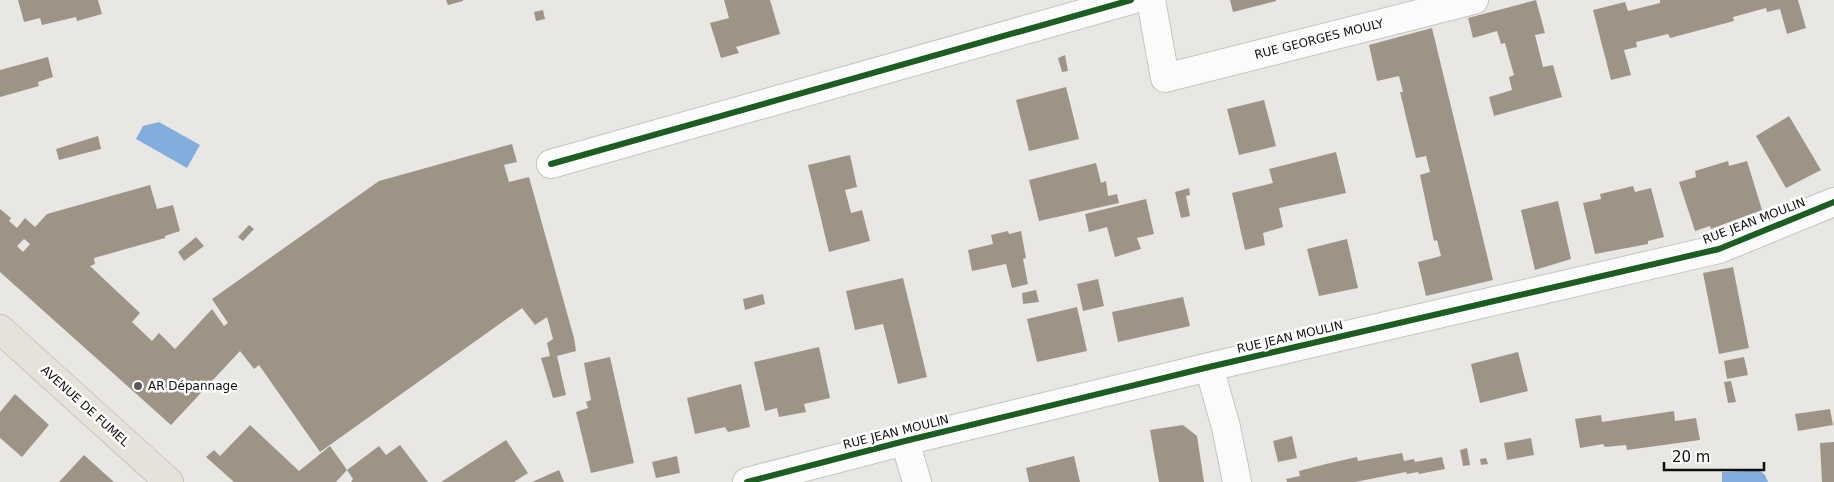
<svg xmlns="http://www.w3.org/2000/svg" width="1834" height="482" viewBox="0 0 1834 482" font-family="'DejaVu Sans',sans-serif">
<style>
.water{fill:#82aedd}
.building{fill:#9e9486;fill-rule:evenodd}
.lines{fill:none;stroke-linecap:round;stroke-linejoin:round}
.minor-casing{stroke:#c6c4c2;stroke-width:30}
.major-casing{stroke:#c3c1c0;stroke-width:30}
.minor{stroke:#fcfbfb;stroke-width:28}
.major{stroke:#e7e2d9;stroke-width:28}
.cycleway-casing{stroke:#fff;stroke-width:9}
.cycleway{stroke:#1b5e20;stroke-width:6}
.poi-dot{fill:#5c5a58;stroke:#fff;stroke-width:2}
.labels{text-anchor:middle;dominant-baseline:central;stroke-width:5;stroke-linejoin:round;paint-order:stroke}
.street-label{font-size:12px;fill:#100e0c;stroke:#fff}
.poi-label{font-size:12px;fill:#100e0c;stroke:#fff;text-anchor:start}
</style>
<rect width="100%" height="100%" fill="#e9e7e4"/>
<path class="water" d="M159,122l41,23 -13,23 -51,-29 7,-13z
M1759,470l6,5 3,7h-46v-10z"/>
<path class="building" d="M18,0h80l4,14 -25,7 -1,-4 -34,8 -2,-7 -16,4z
M446,0h17v1l-15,4z
M724,0h46l10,34 -44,13 3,6 -18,5 -11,-35 19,-5z
M1230,0h46v1l-43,11z
M1536,0l9,33 -10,2 8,32 10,-2 9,32 -68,19 -5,-19 23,-7 -3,-13 5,-2 -9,-32 -4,1 -4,-13 -24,7 -5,-20z
M1660,0h138l8,28 -19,6 -7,-25 -13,3 -1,-4 -33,9 1,4 -64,17 -2,-4 -32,8 1,5 -13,3 7,25 -20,5 -18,-70 32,-8 3,9 32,-8z
M543,10l2,9 -9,2 -2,-9z
M1432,28l61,252 -67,16 -8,-34 23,-6 -4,-16 -3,1 -14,-66 10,-3 -4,-16 -10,2 -16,-66h3l-4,-16 -22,5 -8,-36z
M1065,55l3,16 -6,1 -4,-14z
M48,57l5,20 -15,5 1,4 -39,11v-27z
M1066,87l13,52 -50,12 -13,-51z
M1264,100l12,46 -37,9 -12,-46z
M1789,116l32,54 -35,18 -30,-52z
M98,136l3,13 -42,11 -3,-11z
M512,144l5,18 -13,3 5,17 20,-5 45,161 2,13 -19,5 9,39 -13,3 -12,-40 9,-2 -3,-13 6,-4 -6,-22 -12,8 -13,-17 -202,144 -61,-87 -5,4 -14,-18 -69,74 -171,-153v-63l11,9 -2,3 8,7 8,-10 10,9 12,-13 103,-29 7,24 16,-4 7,26 -15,5v2l-71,20 1,6 -5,2 50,47 -8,9 20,19 7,-8 16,16 37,-40 12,17 4,-3 -16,-24 167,-118zM24,239l6,5 -7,8 -6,-6z
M1336,152l10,41 -67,15 4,19 -20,6 2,12 -20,5 -13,-57 41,-10 -4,-14z
M850,155l7,32 -12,3 6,23 11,-3 8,31 -41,11 -21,-87z
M1728,161l1,5 18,-5 15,49 -51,19 -1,-3 -15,5 -16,-49 17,-5 -1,-6z
M1096,163l5,20 5,-2 2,15 9,-2 2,9 -80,18 -10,-41z
M1633,186l2,6 16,-4 13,49 -16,4v3l-53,10 -12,-51 18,-4 -1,-5z
M1189,188l1,7 -4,1 4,20 -9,2 -6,-26z
M1146,199l8,35 -17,4 4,11 -26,8 -8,-30 -18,5 -4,-18z
M1558,201l13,58 -36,11 -14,-60z
M249,225l5,4 -11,12 -5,-4z
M1008,231l1,3 12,-3 5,27 -3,1 5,25 -16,4 -6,-24 -34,7 -4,-21 25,-6 -2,-9z
M196,237l8,9 -20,15 -6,-9z
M1347,239l11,49 -39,8 -12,-47z
M1733,267l16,81 -30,6 -16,-81z
M903,278l24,99 -29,7 -15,-60 -28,6 -9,-39z
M1098,279l6,27 -21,5 -6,-27z
M1036,290l3,12 -16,2 -1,-11z
M763,294l2,10 -20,6 -2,-11z
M1183,297l7,29 -72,16 -6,-30z
M1077,307l10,44 -50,11 -10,-43z
M819,347l11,51 -26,6 2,8 -27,5 -2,-9 -12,3 -11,-49z
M1518,352l10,39 -48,12 -9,-39z
M610,357l24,106 -43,10 -15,-61 12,-4 -2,-6 5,-2 -7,-37z
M1744,357l4,18 -21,4 -3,-18z
M1731,381l5,21 -8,1 -4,-21z
M741,384l9,43 -22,5 -3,-5 -30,7 -8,-36z
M15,394l34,31 -27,32 -22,-19v-26z
M1830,409l3,16 -35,6 -3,-17z
M1674,411l1,10 21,-3 4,22 -73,10 -1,-5 -21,2 -2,-3 -23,4 -5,-29 26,-4 1,7z
M250,425l49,46 31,-25 17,24 -11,12h-102l-28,-25 8,-7 6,6z
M1183,425l14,11 7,46h-45l-9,-52z
M1292,436l5,22 -19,4 -5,-21z
M1531,438l3,17 -27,5 -3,-17z
M506,440l22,33 -11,7 -3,2h-73z
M1834,442v40h-12l-2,-39z
M400,445l28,37h-77l2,-3 -6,-9 32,-24 7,9z
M1467,448l3,17 -7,1 -3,-16z
M1402,453l2,8 10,-2 1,3 27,-5 3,12 -26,5 -1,-2 -11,2 -1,-2 -51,10h-68l-1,-3 14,-3 -1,-5 27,-7 31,-7 1,4z
M84,455l30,27h-55z
M677,456l3,17 -24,5 -4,-16z
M1074,456l6,26h-51l-3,-14z
M1486,458l2,6 -7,1 -1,-6z
M559,470l5,12h-32z"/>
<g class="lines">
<defs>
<path id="minor" d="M1151,0l14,78 309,-78
M551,164l580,-164
M1209,367l17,60 11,55
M905,441l12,41
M747,482l158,-41 304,-74 510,-118 115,-47"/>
<path id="major" d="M0,329l169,153"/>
</defs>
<use href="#minor" class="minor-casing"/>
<use href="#major" class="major-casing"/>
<use href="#minor" class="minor"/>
<use href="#major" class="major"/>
<defs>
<path id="cycleway" d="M551,164l580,-164
M747,482l158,-41 304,-74 510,-118 115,-47"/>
</defs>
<use href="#cycleway" class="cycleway-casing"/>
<use href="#cycleway" class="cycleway"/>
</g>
<circle class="poi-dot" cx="138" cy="386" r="5"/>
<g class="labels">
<g class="street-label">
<text transform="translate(1319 39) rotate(-14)">RUE GEORGES MOULY</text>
<text transform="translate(1754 221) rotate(-21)">RUE JEAN MOULIN</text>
<text transform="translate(1290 337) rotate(-13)">RUE JEAN MOULIN</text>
<text transform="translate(85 406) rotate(42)">AVENUE DE FUMEL</text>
<text transform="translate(896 432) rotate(-14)">RUE JEAN MOULIN</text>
</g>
<g class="poi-label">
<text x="148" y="386">AR Dépannage</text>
</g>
</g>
<path d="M1664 462v8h100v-8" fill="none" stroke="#100e0c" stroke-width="2.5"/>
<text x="1672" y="462" font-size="15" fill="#100e0c" stroke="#ffffff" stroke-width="4" paint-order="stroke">20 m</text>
</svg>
